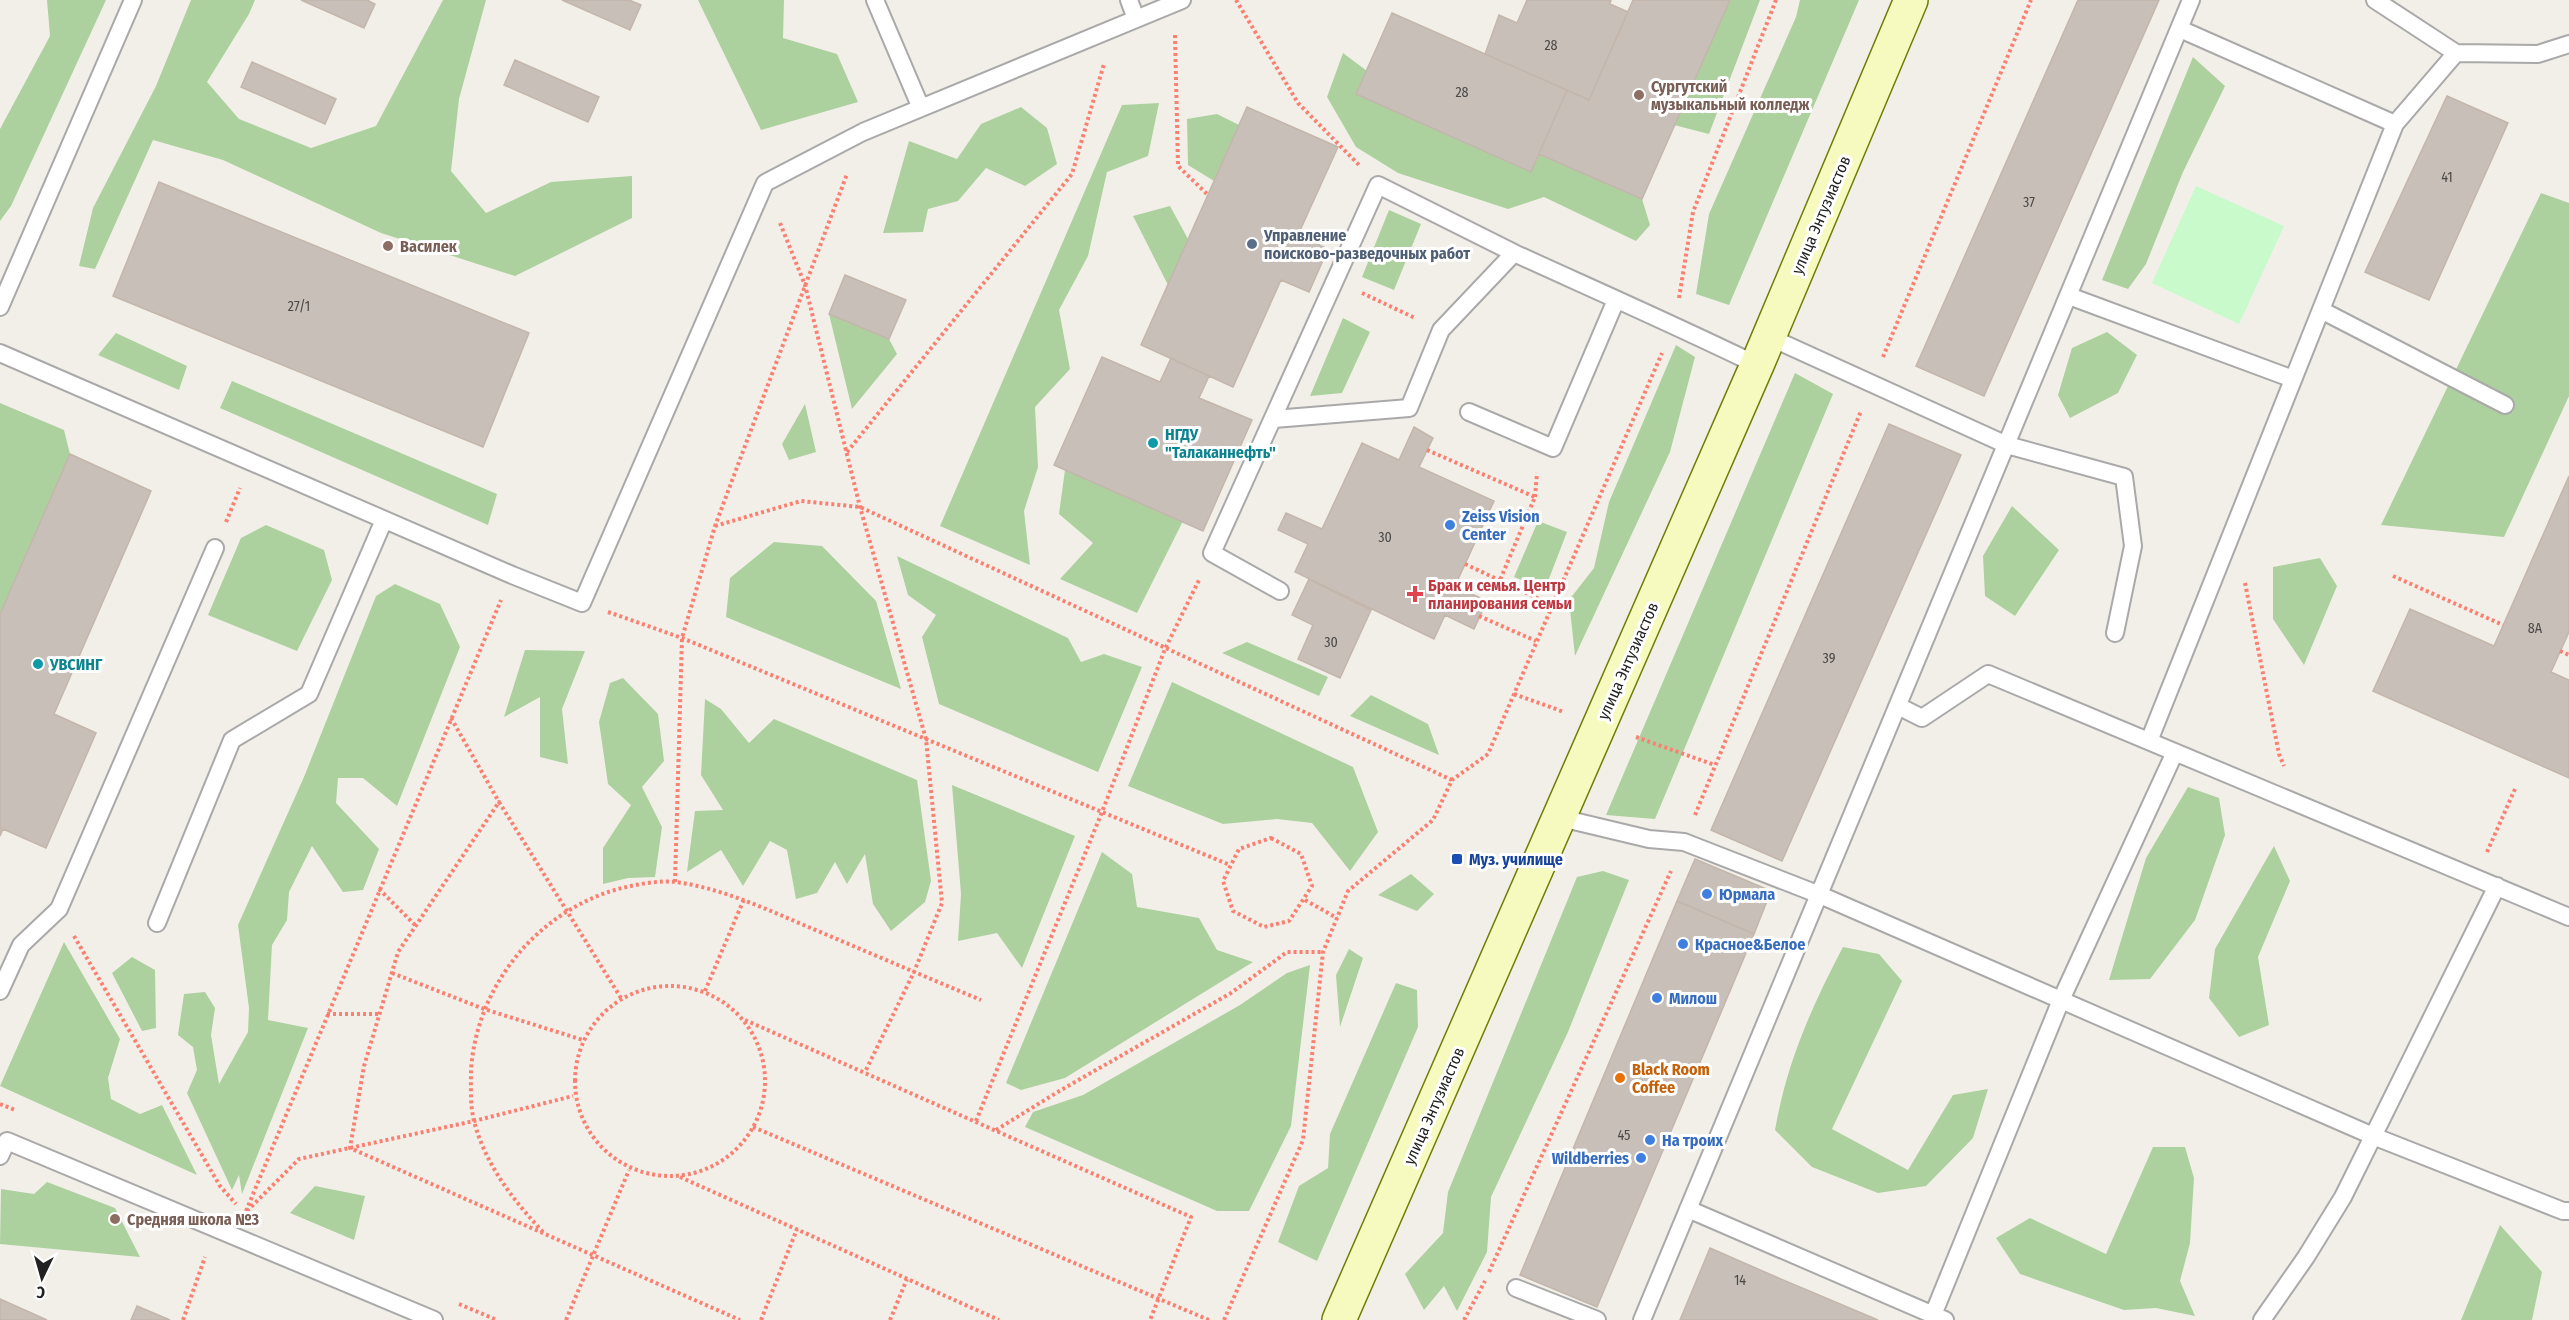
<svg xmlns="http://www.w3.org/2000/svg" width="2569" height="1320" viewBox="0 0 2569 1320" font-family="'Fira Sans Condensed',sans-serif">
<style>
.forest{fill:#add19e}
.park{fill:#c8facc}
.building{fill:#c7bfb8;stroke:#c4b6ab;stroke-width:1.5}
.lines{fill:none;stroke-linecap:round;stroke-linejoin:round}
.service-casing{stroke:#a9a9a9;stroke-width:20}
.secondary-casing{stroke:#707d05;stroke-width:36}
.path{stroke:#fa8072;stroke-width:4;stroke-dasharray:3 3;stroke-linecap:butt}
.service{stroke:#fff;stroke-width:16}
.secondary{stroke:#f7fabf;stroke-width:33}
.education-dot{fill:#8d6e63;stroke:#fff;stroke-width:2}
.service-dot{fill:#5c6f8a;stroke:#fff;stroke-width:2}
.culture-dot{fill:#0f9aa8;stroke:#fff;stroke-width:2}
.shop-dot{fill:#3f7fe0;stroke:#fff;stroke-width:2}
.health-dot{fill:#e0444e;stroke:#fff;stroke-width:2}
.transit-dot{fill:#1a4fb4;stroke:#fff;stroke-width:2}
.food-dot{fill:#e8710a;stroke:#fff;stroke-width:2}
.labels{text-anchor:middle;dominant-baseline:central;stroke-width:6;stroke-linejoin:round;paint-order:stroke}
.number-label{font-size:14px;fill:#4b4948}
.education-label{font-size:16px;font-weight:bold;fill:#785e54;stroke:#fff;text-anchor:start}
.street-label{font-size:16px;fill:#222;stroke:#fff}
.service-label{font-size:16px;font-weight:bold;fill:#4e5e75;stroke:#fff;text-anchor:start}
.culture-label{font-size:16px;font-weight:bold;fill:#0d838f;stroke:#fff;text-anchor:start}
.shop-label{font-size:16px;font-weight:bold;fill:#366cbe;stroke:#fff;text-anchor:start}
.health-label{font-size:16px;font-weight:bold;fill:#be3a42;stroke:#fff;text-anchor:start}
.transit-label{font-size:16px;font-weight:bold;fill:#164399;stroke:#fff;text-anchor:start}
.food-label{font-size:16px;font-weight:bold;fill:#c56008;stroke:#fff;text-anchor:start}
</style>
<rect width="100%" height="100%" fill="#f2efe9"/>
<path class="forest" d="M47,0h59l-95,206 -11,15v-92l50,-93z
M191,0h64l-6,14 -42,68 32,37 72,29 65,-22 67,-126h43l-27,99 -8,72 35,42 65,-31 81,-6v42l-117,58 -134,-43 -158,-73 -70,-20 -58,129 -16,-3 14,-58 63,-122z
M698,0h86l-1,38 54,16 21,48 -97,28z
M1730,0h30l-51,134 -35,-9z
M1800,0h59l-130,305 -33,-11 13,-80 87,-197z
M1343,53l24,18 -10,23 174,78 8,-18 103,45 8,26 -14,16 -92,-44 -36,12 -110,-36 -42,-26 -29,-50z
M2193,57l32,29 -42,86 -37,92 -18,25 -26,-9z
M1159,103l-11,53 -41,16 -19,84 -29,54 11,59 -35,38 3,60 -14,44 6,54 -90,-39 182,-421z
M1021,107l26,21 10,36 -32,22 -39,-18 -28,33 -30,8 -5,23 -40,1 26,-92 48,18 24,-35z
M1217,114l22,11 -25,56 -26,-16 -1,-46z
M2541,193l28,10v193l-65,141 -123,-12z
M1170,206l18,33 -20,46 -35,-69z
M1389,210l32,14 -27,66 -32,-13z
M829,314l60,25 8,15 -45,55z
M1343,318l27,14 -28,61 -32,3z
M2107,332l30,23 -19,38 -48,25 -12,-23 14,-47z
M116,333l71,33 -8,24 -81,-35z
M1676,345l19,12 -25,95 -95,204 -6,-56 25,-32 15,-66z
M1795,373l38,21 -178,425 -49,-4z
M232,381l265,113 -9,31 -268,-117z
M0,403l64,27 6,24 -70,160z
M805,404l11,48 -27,8 -7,-16z
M1065,470l118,51 -46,92 -77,-34 33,-36 -34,-29z
M2012,506l47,44 -44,66 -30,-20 -2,-40z
M1538,521l29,11 -22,57 -31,-12z
M266,525l58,25 8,30 -35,71 -89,-36 33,-77z
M774,542l48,4 54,55 25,88 -175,-72 4,-39z
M897,556l171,82 13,24 23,-8 38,13 -44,105 -159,-68 -17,-67 14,-22 -28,-20z
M2320,558l17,28 -33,79 -31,-46v-52z
M395,584l45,20 20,43 -63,159 -34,-28h-25l-2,25 43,46 -16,41 -20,2 -31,-46 -23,46 -2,28 -15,25 -4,75 40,8 -66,166 -3,-19 -7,15 -45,-97 10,-23 -4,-23 -15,-12 6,-41 21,-2 10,16 -4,27 8,49 29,-52 1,-24 -11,-83 66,-148 72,-181z
M1247,642l81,35 -9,19 -97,-43z
M525,650l60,1 -23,58 6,55 -28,-7v-60l-36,20z
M623,678l35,36 6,47 -22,26 20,40 -7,50 -27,1 -25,6v-36l28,-43 -23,-21 -9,-62 11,-39z
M1172,682l181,85 25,65 -28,39 -38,-48 -35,-4 -54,5 -95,-38z
M1371,695l57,29 11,31 -89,-39z
M705,699l16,10 28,34 25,-24 143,61 14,101 -6,21 -34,29 -18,-27 -8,-50 -18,30 -12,-22 -18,31 -21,6 -9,-49 -17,-9 -27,45 -22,-36 -34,22 8,-61 28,-1 -22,-35z
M952,785l123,51 -53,132 -25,-35 -39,8 3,-47z
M2188,787l31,11 6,37 -30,85 -45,59 -41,1 37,-122z
M2274,846l16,35 -32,76 11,68 -30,12 -30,-39 6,-49z
M1102,852l30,22 5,33 62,11 18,32 36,12 -188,116 -44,12 -15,-7z
M1603,871l26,9 -61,152 -77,165 -4,55 -30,59 -13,-25 -20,24 -19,-36 38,-41 5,-41 129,-315z
M1411,874l23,20 -17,17 -39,-16z
M64,942l56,97 -12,39 3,21 29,15 22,-9 35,70 -197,-89z
M1843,947l36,7 23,27 -70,148 76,41 45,-75 35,-6 -15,49 -47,48 -48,7 -66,-26 -37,-37c12,-68 36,-122 68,-183z
M1349,949l14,9 -23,69 -4,-52z
M132,957l23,13 1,58 -14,3 -30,-58z
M1310,965l-19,161 -42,85h-32l-192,-84 8,-15 50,-17 157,-90 47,-32z
M1396,983l21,7 1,37 -101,234 -39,-19 21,-56 29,-18 2,-34z
M2153,1147h32l9,31 -4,65 -10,38 15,35 -39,-8 -32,2 -104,-36 -24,-36 34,-20 76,36z
M47,1182l68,26 25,49 -140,-13 1,-55 33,5z
M315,1186l50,10 -11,44 -64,-27z
M2500,1225l42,47 -10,48h-71z"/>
<path class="park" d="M2196,186l88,40 -45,98 -87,-41z"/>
<path class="building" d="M301,0h66l8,4 -11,24z
M562,0h67l12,5 -11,25z
M1527,0h84l-1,4 18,8 -39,88 -104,-46 14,-39 18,8z
M1633,0h97l-88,199 -103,-45 28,-64 22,10z
M2078,0h81l-175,396 -68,-30z
M1392,13l175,77 -36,82 -175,-78z
M515,60l84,37 -11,25 -84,-37z
M252,62l84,37 -11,25 -84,-37z
M2447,96l61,27 -79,177 -64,-28z
M1247,107l91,40 -40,88 30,14 -19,43 -28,-12 -48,107 -92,-42z
M159,182l370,151 -46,114 -370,-151z
M845,275l61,25 -17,39 -60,-25z
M1102,357l58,25 11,-24 38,18 -10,22 53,22 -49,111 -149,-66z
M1889,424l72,31 -179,406 -71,-31z
M1414,427l19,11 -14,29 75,34 -39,85 32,15 -13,28 -29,-14 -11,24 -139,-67 13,-28 -30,-14 8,-17 36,16 40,-86 37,17z
M70,454l81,37 -97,223 42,19 -50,115 -43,-19 -3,7v-222z
M2569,476v156l-18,40 18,8v98l-196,-87 37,-82 84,37z
M1309,579l62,31 -31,68 -42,-19 15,-34 -21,-10z
M1695,859l76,32 -17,43 -77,-33z
M1677,901l77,33 -157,373 -77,-32z
M1710,1248l64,28 104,44h-198z
M0,1299l47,21h-47z
M137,1306l33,14h-39z"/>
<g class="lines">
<defs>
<path id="service" d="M875,0l46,108
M1129,0l7,19
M2375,0l81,53 82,1 31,-10
M2395,124l61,-71
M2069,296l224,83
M0,307l133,-307
M2321,310l184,95
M1769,337l238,108 117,32 9,69 -18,87
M0,353l512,222 70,28 183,-420 98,-51 319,-132
M1469,412l84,36 63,-148
M1274,419l135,-11 32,-78 73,-77c81,37 163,73 243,112
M1280,591l-68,-38 166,-368 136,68
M1898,706l24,12 66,-44 581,243
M2149,741l246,-617 -215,-95
M1561,818l88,21 35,3 136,53 553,241 190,75h6
M157,923l75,-183 77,-46 75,-174
M0,991l21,-46 38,-36 156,-361
M0,1156l7,-15 427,179
M1688,1209l257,111
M1516,1288l81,32
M1933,1315l128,-315 114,-248
M1642,1320l549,-1320
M2262,1320l44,-63 37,-60 154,-311"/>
<path id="secondary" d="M1339,1320l418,-955 154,-365"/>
</defs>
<use href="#service" class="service-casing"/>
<use href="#secondary" class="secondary-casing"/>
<path class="path" d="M1236,0l62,103 61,62
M1175,35l3,131 30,29
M780,223l25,62 55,222 66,232 16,164 -28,69 -49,100
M1362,293l53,25
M1679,298l14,-86 83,-212
M1883,357l148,-357
M1427,450l108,47 -35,83
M847,452l225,-278 32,-110
M1535,497l2,-24
M226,522l14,-34
M715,526l86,-25 59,6 592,273
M1465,564l87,41
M2393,576l110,49
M2245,583l34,171 5,12
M608,612l74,26 548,227
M1479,616l57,25
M2560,651l9,4
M1514,694l50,18
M451,718l48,84
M1636,737l79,28
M1695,815l166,-404
M1271,838l30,16 11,32 -23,35 -25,6 -31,-16 -10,-30 16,-32z
M2487,852l28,-63
M675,882l7,-244 33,-112 132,-352
M379,889l37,37
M1305,900l32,18
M74,936l146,250 16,18
M392,973l92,36 99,31
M575 1081a95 95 0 1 1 190 0a95 95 0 1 1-190 0Z
M705,991l39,-92
M621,998l-122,-196 -101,150 -34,114 -14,82 390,172
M327,1014h52
M745,1020l446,197 -41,103
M0,1104l15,6
M976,1121l126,-309 63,-163 35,-71
M753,1127l456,193
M996,1130l65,-40 170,-97 56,-41h36
M680,1177l319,143
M246,1211l255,-611
M247,1211l52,-52 175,-38 99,-25
M543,1232c-30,-32 -58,-68 -69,-111 -4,-16 -3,-33 -3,-50 5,-86 68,-162 151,-183 17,-4 37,-8 54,-6 50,7 96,30 142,49 54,23 108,46 163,69
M1489,1272l182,-401
M459,1304l38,16
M183,1320l22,-63
M566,1320l63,-150
M761,1320l36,-91
M890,1320l17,-41
M1224,1320l79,-180 20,-188 25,-61 85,-71 19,-40 36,-26 174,-401
M1464,1320l21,-39"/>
<use href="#service" class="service"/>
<use href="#secondary" class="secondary"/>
</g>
<g class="education-dot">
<circle cx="1639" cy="95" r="6"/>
<circle cx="388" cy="246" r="6"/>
<circle cx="115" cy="1219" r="6"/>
</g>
<circle class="service-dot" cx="1252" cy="244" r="6"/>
<g class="culture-dot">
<circle cx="1153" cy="443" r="6"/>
<circle cx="38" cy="664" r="6"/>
</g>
<g class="shop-dot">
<circle cx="1450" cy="525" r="6"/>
<circle cx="1707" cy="894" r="6"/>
<circle cx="1683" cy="944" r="6"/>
<circle cx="1657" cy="998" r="6"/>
<circle cx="1650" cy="1140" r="6"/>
<circle cx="1641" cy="1158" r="6"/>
</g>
<path class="health-dot" d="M1412 585h6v6h6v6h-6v6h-6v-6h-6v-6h6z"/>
<rect class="transit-dot" x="1451" y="853" width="12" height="12" rx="3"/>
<circle class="food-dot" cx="1620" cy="1078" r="6"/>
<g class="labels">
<g class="number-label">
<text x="1551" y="45">28</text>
<text x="1462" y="92">28</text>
<text x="2447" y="177">41</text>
<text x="2029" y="202">37</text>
<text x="299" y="306">27/1</text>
<text x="1385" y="537">30</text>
<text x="2535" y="628">8А</text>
<text x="1331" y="642">30</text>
<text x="1829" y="658">39</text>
<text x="1624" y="1135">45</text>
<text x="1740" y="1280">14</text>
</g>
<g class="education-label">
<text x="1651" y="86">Сургутский<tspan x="1651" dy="18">музыкальный колледж</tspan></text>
<text x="400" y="246">Василек</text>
<text x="127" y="1219">Средняя школа №3</text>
</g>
<g class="street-label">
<text transform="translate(1821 215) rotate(-67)">улица Энтузиастов</text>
<text transform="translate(1628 661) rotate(-66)">улица Энтузиастов</text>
<text transform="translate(1434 1106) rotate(-66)">улица Энтузиастов</text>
</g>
<g class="service-label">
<text x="1264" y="235">Управление<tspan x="1264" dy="18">поисково-разведочных работ</tspan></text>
</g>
<g class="culture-label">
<text x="1165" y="434">НГДУ<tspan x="1165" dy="18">"Талаканнефть"</tspan></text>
<text x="50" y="664">УВСИНГ</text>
</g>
<g class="shop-label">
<text x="1462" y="516">Zeiss Vision<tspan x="1462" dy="18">Center</tspan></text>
<text x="1719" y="894">Юрмала</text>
<text x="1695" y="944">Красное&amp;Белое</text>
<text x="1669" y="998">Милош</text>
<text x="1662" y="1140">На троих</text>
<text x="1629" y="1158" text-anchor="end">Wildberries</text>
</g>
<g class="health-label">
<text x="1428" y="585">Брак и семья. Центр<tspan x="1428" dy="18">планирования семьи</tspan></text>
</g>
<g class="transit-label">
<text x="1469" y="859">Муз. училище</text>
</g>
<g class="food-label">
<text x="1632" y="1069">Black Room<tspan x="1632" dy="18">Coffee</tspan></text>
</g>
</g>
<g transform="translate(42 1278) rotate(185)" stroke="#ffffff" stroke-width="4.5" paint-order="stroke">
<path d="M0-4.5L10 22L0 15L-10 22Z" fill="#222222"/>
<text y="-9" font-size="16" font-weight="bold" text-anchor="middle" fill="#222222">С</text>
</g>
</svg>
